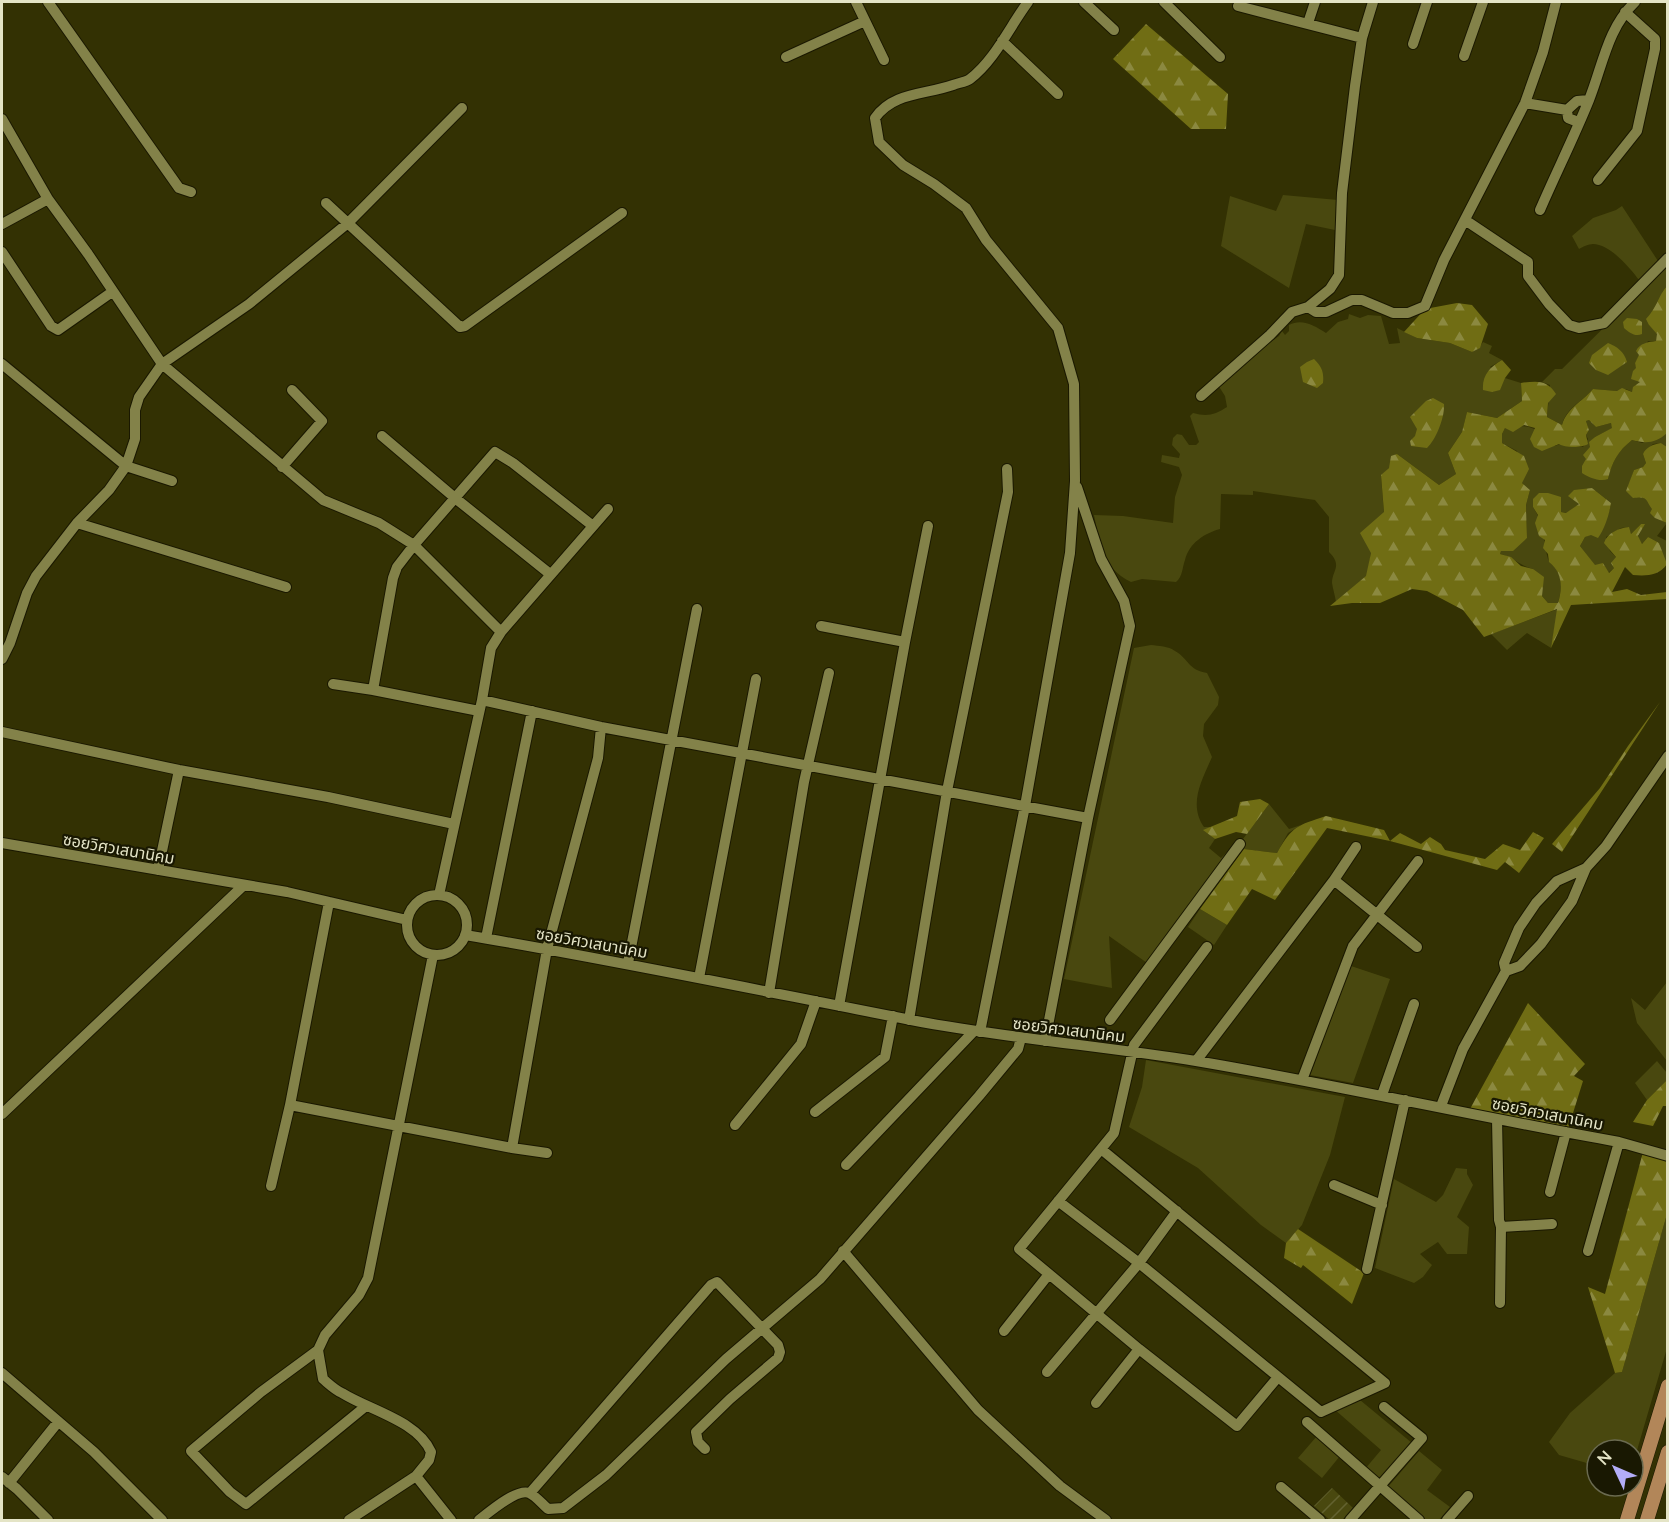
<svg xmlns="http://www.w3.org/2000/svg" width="1669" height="1522" viewBox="0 0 1669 1522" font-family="Lato,'Noto Sans Thai',sans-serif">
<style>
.grass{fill:#49480f}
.forest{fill:url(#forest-firs)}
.garden{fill:url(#garden-furrows)}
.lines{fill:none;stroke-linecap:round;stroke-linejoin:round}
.minor-casing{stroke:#1a1800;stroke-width:12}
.major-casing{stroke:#1a1800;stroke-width:15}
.minor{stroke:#838249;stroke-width:10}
.major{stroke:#b28659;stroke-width:14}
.labels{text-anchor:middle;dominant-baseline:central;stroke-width:4.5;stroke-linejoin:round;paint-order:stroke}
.street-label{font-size:16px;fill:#e4e4c6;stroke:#191802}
</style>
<defs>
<pattern id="forest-firs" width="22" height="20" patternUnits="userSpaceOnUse" patternTransform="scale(1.5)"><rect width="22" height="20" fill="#706d14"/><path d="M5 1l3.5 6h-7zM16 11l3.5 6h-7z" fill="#8b8940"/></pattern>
<pattern id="garden-furrows" width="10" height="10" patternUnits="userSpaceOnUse" patternTransform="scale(1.5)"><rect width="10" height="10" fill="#49480f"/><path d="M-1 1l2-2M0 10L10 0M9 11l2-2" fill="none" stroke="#636230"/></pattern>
</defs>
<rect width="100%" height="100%" fill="#333103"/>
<path class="grass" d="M1283,195l55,5 -3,30 -29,-6 -17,64 -68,-42 9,-50 46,15z
M1622,206l36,55 -19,19c-9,-12 -29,-36 -46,-36 -4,0 -11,3 -14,5l-7,-13 21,-18 23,-8z
M1667,265v21l-4,5 -14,34 9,9 -2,7h-8l-13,22 6,19 -9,10 -6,-3 -9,2 -24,-2c-11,13 -27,19 -31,36l-15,-8 3,-32 -8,-3 13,-13h7z
M1349,314l11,4 8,-3 13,1 8,28 11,-1 -3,-15 20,10 33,5 22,9 7,-4 4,-6 9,4 -3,7 13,7 -12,7 15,11 16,5 1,18 -25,17 -30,-6 -5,20 -14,21 8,21 -17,11 -42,-31 -8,14 -8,8 3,37 -13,40 -4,23 -31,26c-1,-6 -3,-13 -4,-19 0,-13 11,-17 -3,-31v-35l-14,-17 -62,-9v4l-32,-1 -1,35c-15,4 -31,14 -35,31 -3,8 -2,16 -9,22l-34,-3 -11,3c-29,-14 -31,-39 -37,-67l29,1 50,7 2,-26 7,-22 -3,-8 -18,-5 1,-7 17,3 1,-4 -8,-9 1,-7 4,-4 5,1 7,10h7l3,-3 -9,-26 3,-3c14,4 22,2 34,-6l-2,-11 -7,-11 39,-33 22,-16 3,-5 3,4 4,-4v-6c13,-7 26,1 37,8l12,-11 10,-3z
M1589,420l7,7 15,-4 2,5 -18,9 -5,5 18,37c4,-18 10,-28 24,-39l10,3 25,-10v14l-6,-4 -8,1 -10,10 3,9 -3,4 -9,3 -7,21 20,8c6,9 10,20 20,24l-10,13 10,5v18l-1,3 -18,-25 -6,7 -4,-7 6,-13h-3l-10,10 -3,-7 -7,1 -15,9 4,14 6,6 -2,11 -6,5 -13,-7 -15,-20 5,-9c14,-5 24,-19 26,-34l-19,-15 -13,16 -12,9 -6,-1 -1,-15 -27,10c11,16 10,34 15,52 2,5 7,6 9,11 6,11 4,22 1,33h-10l-6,-7 -9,-27c-13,-3 -20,-12 -33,-15l1,-3 26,-13 -1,-33 4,-15 -8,-7 -5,-32 -15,-8v-9l3,-6c27,-5 31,0 50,18l5,-2 23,3 5,-8 -2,-4 3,-5 -3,-9z
M1558,609l-7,39 -24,-15 -20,17 -16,-16z
M1151,645c8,1 17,1 24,6 14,8 13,19 32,22l12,24 -1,8 -14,19 -1,12 9,21c-10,23 -24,47 -8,70h8l-8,3 11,9 -6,9 12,10 15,-15h4l29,-39 20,25 12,-4 -13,8 -11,20 -33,-4 -4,-5 -90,121 -41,-29 3,52 -48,-9 70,-331z
M1200,909l27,16 -13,20 -26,-18z
M1351,966l39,13 -37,104 -43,-8z
M1667,982v79l-30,-38 -6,-25 14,12z
M1146,1060l199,37 -15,58 -28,70 -16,18 -25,-18 -63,-57 -69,-41 13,-40z
M1657,1061l10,12v7l-20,20 -12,-17z
M1456,1168l11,1v5l6,11 -16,32 12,10 -2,27h-20l-9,-12 -18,12 12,11 -9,12 -9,6 -39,-15 19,-89 42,23 7,-7z
M1667,1214v134l-34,116v-14h-36v16l-38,-11 -10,-13 21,-29 45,-40 7,-1z
M1360,1400l52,43 -34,38 -13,-12 16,-19 -47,-41z
M1317,1436l23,20 -18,22 -24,-20z
M1419,1451l23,19 -15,20 23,17 -11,13h-13l-39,-32z"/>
<path class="forest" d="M1146,24l82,70 -2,35h-35l-78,-70z
M1667,286v147c-11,10 -21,11 -35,7 -14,11 -20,22 -24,39 -8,3 -18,-1 -26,-6v-7l4,-7 -3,-4 7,-8 -1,-5 6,-5 17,-9 -1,-5 -15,4 -7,-7 -3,1 3,9 -3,5 2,9c-6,4 -23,4 -29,0l-17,7 -8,-4 -4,-8 5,-11 -11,-3 -11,7 -8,-4 -3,6v9l22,13 5,13 -7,14 8,7 -4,15 1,33 -14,13h-12l-1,3 11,3 10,9 12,3 11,8 -2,19 6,7h10c5,-16 4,-31 -9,-41l-1,-8 -5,-6 2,-8 -6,-4 -4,-13 3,-8 -5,-8v-8l6,-6h9l13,4v15l5,1 13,-9 -11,-8 6,-6 18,-2 19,15c-2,12 -6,25 -13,35l-7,-3 -6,2 -5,9 15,19 8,-2 6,10 5,-5 -3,-5 5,-6 -12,-14c3,-10 15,-15 25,-16l2,7 10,-10h4l-7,12 4,8 6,-7 11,6 8,21c-8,12 -21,12 -34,11l-8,-8 -13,25 15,-3 14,6 26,-3v7l-96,6 -20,43 6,-39 -73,28 -21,-27 -36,-19 -15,-2 -32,14h-28l-22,3 36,-30 5,-23 -11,-20 24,-21 -3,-37 8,-7 2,-12 6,-2 42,31 17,-11 -8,-21 14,-21 5,-20 30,6 25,-17 -1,-18c15,-2 26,-4 35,11l-8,9 -1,14 15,8c5,-17 20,-23 31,-36l24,2 5,-3 10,4 1,-5 7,-5 -9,-3 2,-8 3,-3 -1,-5 4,-8 -3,-4c4,-8 12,-9 20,-10l1,-7 -8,-9 -3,-6c11,-11 12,-23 21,-33z
M1457,303l15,2 16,19 -8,24 -8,4 -22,-9 -33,-5 -13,-6 21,-23z
M1627,318l10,1 5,3v12c-7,3 -12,-1 -18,-6l-1,-6z
M1608,343c9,4 16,8 19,19l-19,13 -12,-5 -7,-7 3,-8z
M1314,359c8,8 10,13 9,24l-6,5 -14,-6 -3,-15 7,-5z
M1502,360l9,10 -6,8 -5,12 -8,2 -9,-2c-1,-15 7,-23 19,-30z
M1433,398l11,6c1,13 -8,36 -17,44l-16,-2 -1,-5 5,-5 2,-7 -7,-12 16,-16z
M1661,443l6,4v76l-12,-5 -5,-5 2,-4c-7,-9 -3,-13 -19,-11l-7,-7 8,-21 9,-3 3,-4 -3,-9c3,-7 11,-10 18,-11z
M1660,702l-98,150 -10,-8 48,-56 28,-42z
M1260,799l9,5 -22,30 -11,-2 -21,7 -12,-9 34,-14 3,-14z
M1326,816l58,14 6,11 10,-8 21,11 9,-7 11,7 4,6 40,9 18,-15 17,6 13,-18 11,6 -25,35 -14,-11 -8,8 -107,-29 -63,-13 -52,72 -23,-11 -25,36 -27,-16 44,-60 33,4c16,-28 20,-27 49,-37z
M1528,1003l57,61 -11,12 9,5 -15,48 -98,-20z
M1667,1080v26h-4l-10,20 -20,-4 14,-22z
M1643,1152l24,7v55l-45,158 -7,1 -27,-86 17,7z
M1298,1229l66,44 -12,31 -49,-39 -2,3 -17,-10 2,-15z"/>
<path class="garden" d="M1332,1488l21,20 -11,12h-12l-16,-14z"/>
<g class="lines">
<defs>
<path id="minor" d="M48,2l131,186 12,4
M856,2l28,58
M1084,2l30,28
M1164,2l56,55
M1238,6l124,32
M1308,23l7,-21
M1002,41l56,53
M1413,44l14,-42
M1464,56l19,-54
M786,57l79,-36
M1525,103l42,7
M2,119l46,80 40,55 74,110 161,136 56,23 35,22 87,87
M1578,122l-10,-4 -1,-8 10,-9 12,-1
M1598,180l39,-49 18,-82v-10l-30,-27
M326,203l134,124 5,-1 157,-113
M1540,210c16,-37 34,-73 49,-110 14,-35 18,-71 46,-98
M1465,220l63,42v14l21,28 20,21 10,3 25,-5 64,-65
M2,224l46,-25
M2,252l49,74 7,4 54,-38
M1308,307l8,5h10l26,-12h10l31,13h15l17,-7 19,-46 81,-157 18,-51 13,-50
M2,364l124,102 46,15
M1201,396l69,-61 22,-23 16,-5 22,-18 9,-14 3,-82 13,-107 7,-48 11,-36
M382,436l73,62 95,76
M282,467l40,-46 -30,-31
M77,523l209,64
M821,626l84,16
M2,659l8,-16 17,-50 9,-17 41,-53 32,-33 17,-24 9,-27v-29l4,-13 23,-33 87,-60 99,-81 114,-115
M333,684l40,6 106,21
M373,690l20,-112 4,-11 17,-22 81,-93 18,11 80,63
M482,700l119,27 487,91
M2,732l177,38 149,27 126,27
M2,843l285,49 120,28
M158,870l21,-100
M1334,880l22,-33
M439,895l43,-195 9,-52 10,-16 107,-123
M407 925a30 30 0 1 1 60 0a30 30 0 1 1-60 0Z
M329,902l-39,203 222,43 35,5
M465,935c149,25 297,56 446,85 94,18 190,26 285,41 142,24 282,56 423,81l49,14
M486,938l46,-227
M1207,947l-73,98 -20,88 -95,116 120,100 98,77 41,-49
M433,955l-65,323 -9,17 -34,40 -7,15 5,29c6,5 12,11 19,14 27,17 76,28 89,59l-2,8 -13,16 35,44
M628,963l69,-354
M1506,971l-2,-8 15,-35 17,-25 21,-22 29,-13
M699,978l57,-299
M769,993l35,-211 25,-109
M839,1006l66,-364 23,-116
M909,1020l38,-229 61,-299 -1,-23
M1110,1020l130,-176
M980,1032l45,-226 45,-253 5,-72 -1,-97 -16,-56 -72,-88 -20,-32 -32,-24 -31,-19 -24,-23 -4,-24c18,-26 50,-23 78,-33 5,-2 13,-3 17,-6 25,-19 40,-53 58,-77
M1045,1041l43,-223 42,-192 -6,-25 -23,-42 -24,-72
M1196,1061l138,-181 83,67
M1302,1080l51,-134 65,-85
M1382,1095l32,-91
M1441,1106l22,-57 43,-78 14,-5 21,-22 31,-43 14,-33 20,-22 62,-90
M815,1112l70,-55 8,-41
M2,1114l242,-229
M1497,1119l2,101 2,7 -1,76
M735,1125l66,-81 15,-43
M512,1148l35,-199 51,-191 3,-31
M846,1165l128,-134
M1334,1185l48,20
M271,1186l19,-81
M1550,1192l16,-60
M1058,1201l81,62 182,149 64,-29 -284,-234
M1501,1227l51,-3
M843,1251l135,159 82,76 46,34
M1588,1251l31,-109
M1367,1269l38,-169
M1004,1331l45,-57
M318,1350l-57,42 -70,59 39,41 16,12 120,-98
M1047,1372l92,-109 38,-52
M2,1373l92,79 68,68
M1096,1403l43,-54
M1307,1422l112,98
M2,1477l15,12 31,31
M9,1483l49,-61
M1281,1487l39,33
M530,1493l181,-208 6,-3 61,63 2,7 -2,6 -48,41 -34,33 2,10 7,7
M349,1520l67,-44
M479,1520c9,-7 38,-32 50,-27 7,3 13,11 19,16l15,-1 43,-33 120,-116 94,-80 159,-183 39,-47 3,-11
M1350,1520l72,-82 -38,-31
M1447,1520l21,-24"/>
<path id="major" d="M1627,1520l41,-134
M1647,1520l21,-68"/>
</defs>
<use href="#minor" class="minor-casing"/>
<use href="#major" class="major-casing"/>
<use href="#minor" class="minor"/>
<use href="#major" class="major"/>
</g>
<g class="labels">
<g class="street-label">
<text transform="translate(119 848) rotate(10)">ซอยวิศวเสนานิคม</text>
<text transform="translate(592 942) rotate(10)">ซอยวิศวเสนานิคม</text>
<text transform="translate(1069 1029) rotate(7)">ซอยวิศวเสนานิคม</text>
<text transform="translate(1548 1113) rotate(11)">ซอยวิศวเสนานิคม</text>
</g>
</g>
<rect width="1669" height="1522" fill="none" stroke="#e4e4c6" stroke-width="6"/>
<g transform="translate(1615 1468) rotate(314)"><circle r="28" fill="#191802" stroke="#6a6a50" stroke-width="1.5"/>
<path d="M0-4.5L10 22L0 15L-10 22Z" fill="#b3adf9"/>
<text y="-9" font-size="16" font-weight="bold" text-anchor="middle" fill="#e4e4c6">N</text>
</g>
</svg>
